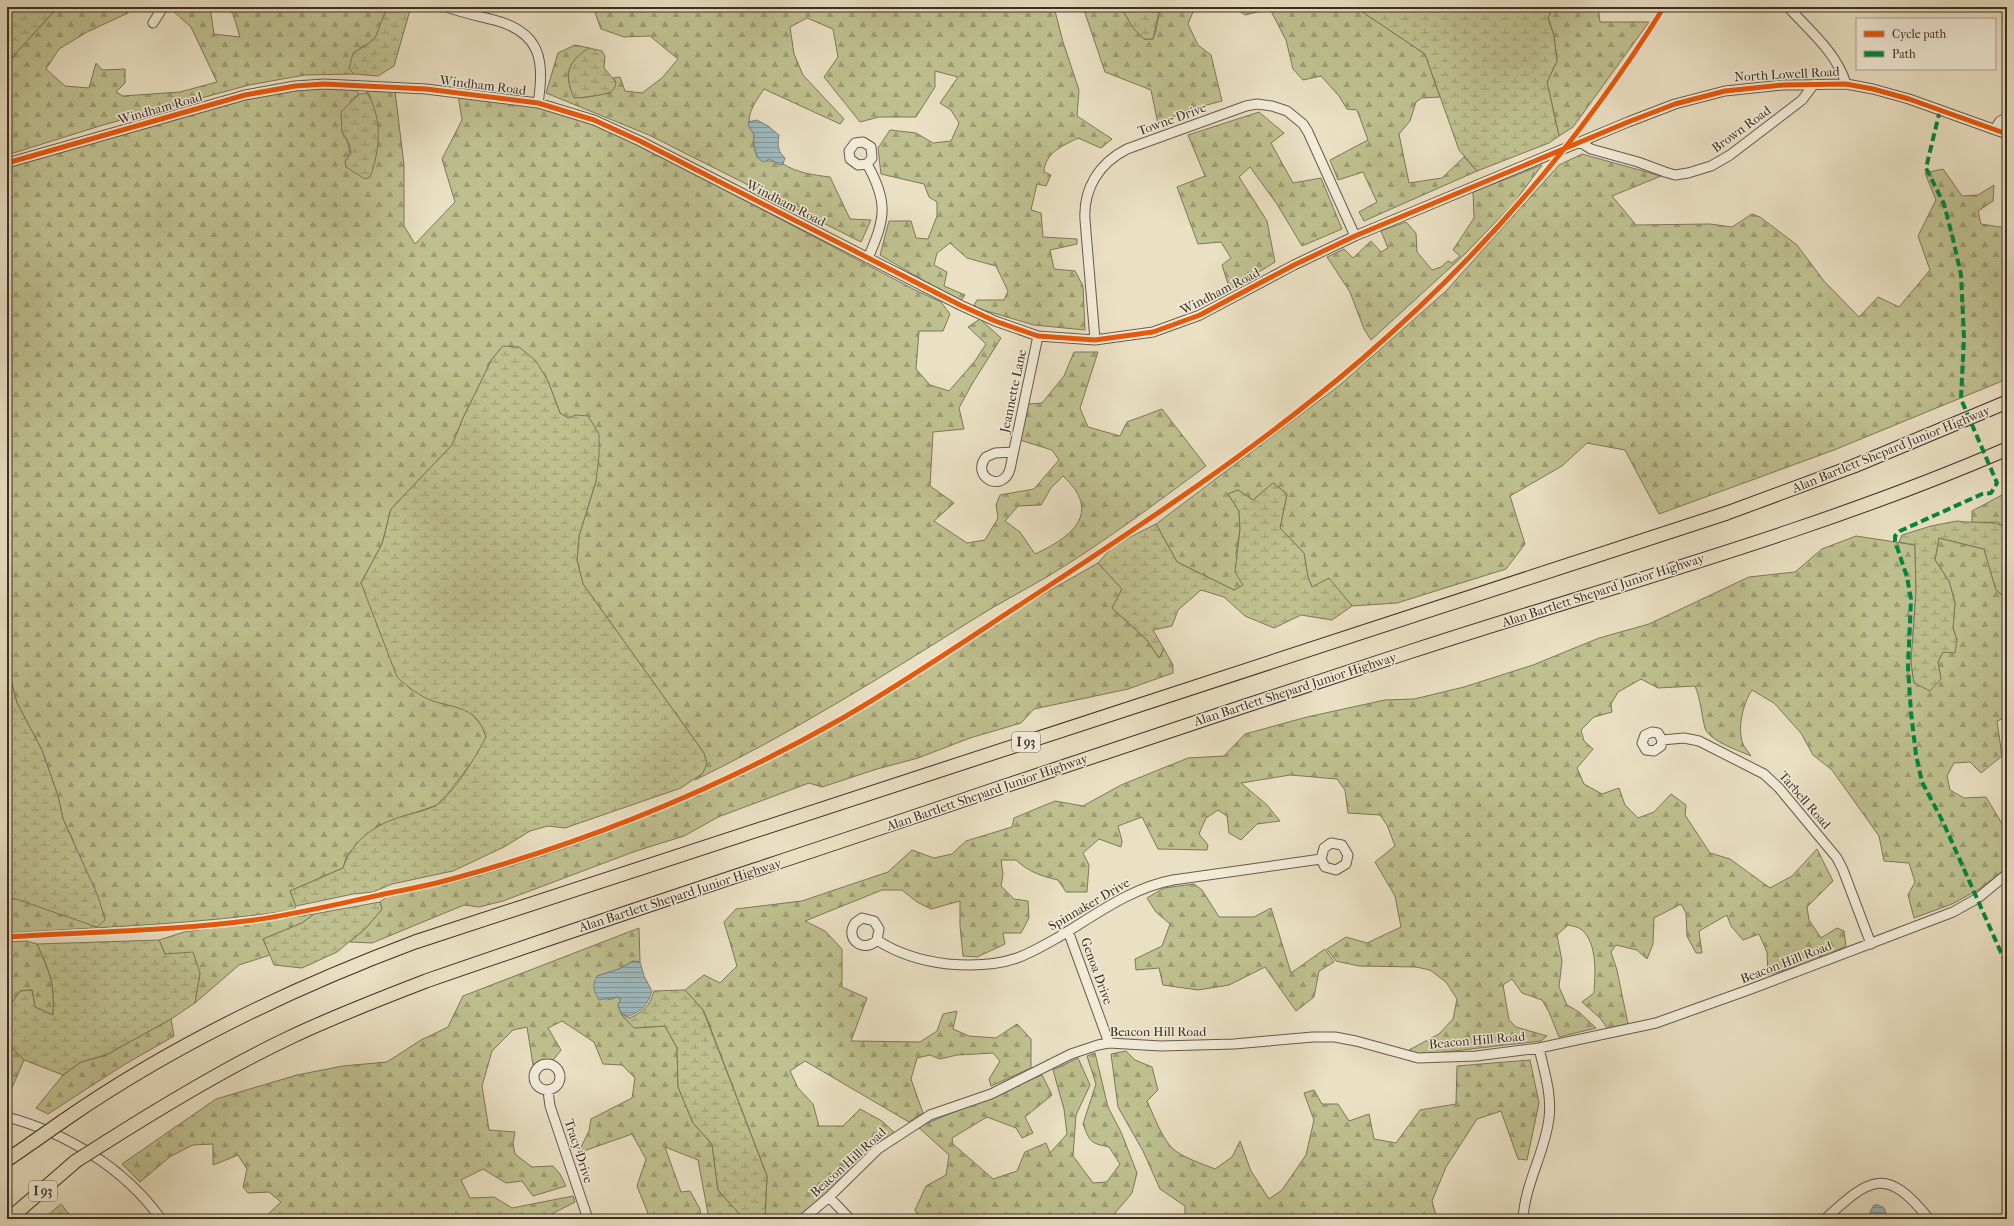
<svg xmlns="http://www.w3.org/2000/svg" width="2014" height="1226" viewBox="0 0 2014 1226" font-family="'IM FELL French Canon',serif">
<style>
.forest{fill:url(#forest-firs);stroke:#7e775a;fill-rule:evenodd}
.wetland{fill:url(#wetland-marsh);stroke:#7e775a}
.water{fill:url(#water-rules);stroke:#788281}
.lines{fill:none;stroke-linecap:round;stroke-linejoin:round}
.minor-casing{stroke:#695a4c;stroke-width:11}
.highway-casing{stroke:#3e2e25;stroke-width:15}
.minor{stroke:#f1ebd8;stroke-width:9}
.highway{stroke:#eae0c3;stroke-width:13}
.highway-bridge-casing{stroke:#3e2e25;stroke-width:15;stroke-linecap:butt}
.highway-bridge{stroke:#eae0c3;stroke-width:13}
.quiet{stroke:#00873e;stroke-width:4;stroke-dasharray:8 4;stroke-linecap:butt}
.cycleway-casing{stroke:#f1ebd8;stroke-width:8}
.cycleway{stroke:#e8590c;stroke-width:5}
.labels{text-anchor:middle;dominant-baseline:central;stroke-width:3;stroke-linejoin:round;paint-order:stroke}
.shield{fill:#f1ebd8;stroke:#74675b;stroke-width:1}
.shield-label{font-size:12px;font-weight:bold;fill:#3e2e25}
.street-label{font-size:13px;fill:#3e2e25;stroke:#f1ebd8}
</style>
<defs>
<pattern id="forest-firs" width="22" height="20" patternUnits="userSpaceOnUse"><rect width="22" height="20" fill="#bfc08f"/><path d="M5 1l3.5 6h-7zM16 11l3.5 6h-7z" fill="#9d9c75"/></pattern>
<pattern id="wetland-marsh" width="20" height="14" patternUnits="userSpaceOnUse"><rect width="20" height="14" fill="#bfc08f"/><path d="M1 5h8M5 5V1M11 12h8M15 12V8" fill="none" stroke="#9d9c75"/></pattern>
<pattern id="water-rules" width="6" height="5" patternUnits="userSpaceOnUse"><rect width="6" height="5" fill="#9ebabf"/><path d="M0 2.5h6" fill="none" stroke="#82989b"/></pattern>
</defs>
<rect width="100%" height="100%" fill="#eae0c3"/>
<filter id="stains"><feTurbulence type="fractalNoise" baseFrequency=".005" numOctaves="4"/><feColorMatrix values="0 0 0 0 .2 0 0 0 0 .09 0 0 0 0 .02 0 0 0 .5 -.17"/></filter>
<radialGradient id="worn" r=".72"><stop offset=".6" stop-color="#630" stop-opacity="0"/><stop offset="1" stop-color="#630" stop-opacity=".3"/></radialGradient>
<path class="forest" d="M58,7h71l-1,6 -41,19 -28,17 -13,20 19,17 24,2 7,-25 6,7 23,-1v14l-9,9 7,4 57,-4 37,-10 -26,-55 -18,-16 2,-4h35l4,27 26,3 -7,-23 -8,-7h144l17,4 -10,25 -8,8 -7,3 -12,22 5,5 -49,1 -56,10 -146,40 -96,30v-87l8,-14z
M593,7h461l9,35 16,48 -2,26 35,23 -11,9 -23,-10c-16,8 -33,15 -34,34l7,3 -5,11 -9,-2 -6,26 10,3 2,24 34,2v5l-27,6 4,19 21,2 8,15 2,44 -51,-5 -61,-18 4,-7h27l4,-9 -12,-25 -29,-8 -17,-15 -13,10 -3,12 13,7 -3,14 21,9 -5,7 -80,-47 9,-34h22l5,17 12,1 9,-23v-14l-8,-5 -5,-13 -43,-10 -3,-26 12,-18 26,3 17,10 18,-2 8,-18 -8,-13 -11,-7 18,-26 -23,-6v16l-19,30h-37l-19,5 -36,-45 14,-20 -5,-28 -26,-11 -17,9 4,27 9,21 41,44 -4,5 -76,-35c-9,14 -22,29 -10,45l-1,10 4,13 10,4h8l5,4 3,-1c15,9 30,11 47,13l20,42 21,1 -10,22 -212,-107 -103,-42 12,-40 17,-8 14,3c-17,12 -25,21 -18,42l11,8 27,-5 7,-11 -3,-4 7,-1 5,14 17,2 20,-15 16,-19 -28,-23 -26,1 -23,-8z
M1083,7h38l12,21 11,11h9l3,-9 4,-23h35l-7,17 10,21 13,10 11,46 -34,9 -30,14 -7,-34 -46,-18z
M1234,7h121l70,47 15,43 -18,1 -6,4 -6,19 -11,13 10,49 33,-5 22,-21 13,14 -113,50 -5,-9 18,-10 -14,-30 -25,8 -8,-20 38,-20 -11,-30 -10,-1 -8,-13 -18,-20 -18,4 -10,-11 -7,-29 -16,-31 -25,6z
M1553,7h45l2,15h49l-76,105 -14,9 -12,-54 10,-21 -3,-25 -6,-19z
M354,87l5,7 -8,6 -9,32c9,14 9,21 4,36l25,-69 -4,-6v-5l28,3 9,74v61l11,18 40,-42 -13,-43 20,-39 -4,-25 80,11 55,18 45,20 277,146 26,12 9,12 -7,17h-24l-3,38 14,16 19,6 26,-30 11,-17 -18,-17 12,-8 21,19 -29,46 -13,24 5,21 -31,3 -3,54 24,17 -20,18 33,22 18,-3 13,-22 -2,-13 4,-10 34,-6 25,-29 -7,-10 -32,-10 8,-36 14,-1 22,-27 10,-24h24l-18,56 8,19 32,9 7,-14 35,-13 44,57c-51,38 -102,76 -156,109 -25,15 -51,28 -76,44 -91,57 -182,114 -279,161l8,-7 1,-20 -121,-169 -6,-24 2,-24 17,-55 -20,-66 -8,4 -8,-6 -12,-32 -45,-35 -11,13 -29,59 -11,27 -61,64 -9,35 -21,39 48,105 24,13 25,6 12,5 12,14 4,11 -8,17 -29,38 -12,13 -60,21 -30,29 -4,13 -53,23 6,15 -2,4c-95,14 -191,17 -287,23v-35l9,1 58,-57 -11,-23 -5,-23 -16,-46 -25,-47 -10,-38v-497l190,-58 99,-22zM1063,476c40,37 9,61 -28,78l-15,-22 -15,-11 13,-15 23,-1 10,-17z
M1259,112l25,21 -13,10 22,40 28,-5 21,51 -40,17 -25,-42 -27,-37 -11,10 28,44 8,41 -45,28 -8,-25 9,-7 -10,-16 -23,2 -21,-57 28,-11 -17,-41z
M1582,154l79,22 -49,20 24,29 74,-1 22,3 20,-13 8,3 37,28 27,36 35,36 19,-20 21,10 31,-37 -12,-34 18,-36 -11,-27 18,-4 19,27 16,-1 16,-10 -1,16 -15,10 3,13 26,4v151l-173,71 -175,64 -34,-64 -38,-7 -25,23 -52,30 15,48 -19,25 -109,34 -45,3 -23,-27 -17,8 -4,-10 -4,-24 -24,-25 7,-34 -14,-11 -20,17 -15,-10 -10,4 11,17 1,18 -4,26 8,30 -10,5 -57,-28 -21,-38 184,-139 106,-94 113,-126z
M1542,165l-28,38 -49,51 -94,86 -7,-11 -14,-37 -23,-35 17,-8 9,9 18,-17 10,11 7,-4 -7,-17 25,-9 10,11 1,19 15,18 9,-3 7,-6 4,2 8,-7 -7,-6 21,-32 -1,-26z
M2007,485v43l-10,-6 -25,1v-12l30,-16z
M1856,536l59,9 1,47 -5,70 3,21 27,-4 -3,-17 5,-10 14,-12 -4,-12 2,-25 -6,-22 -14,-21 4,-22 45,11 12,41 11,9v118l-10,4 5,35 -21,17 -11,-11 -16,1 -7,13 3,14 14,8 22,-1 21,35v36l-29,22 -26,14 -38,14 -6,-23 7,-13 -6,-19 -25,-2 -5,-25 -47,-66 -19,-15 -12,-22 -27,-30 -22,-13c-9,13 -16,41 -8,56 2,3 5,7 7,10 -11,-5 -42,-15 -46,-28 -4,-15 -4,-28 -10,-42l-37,2 -17,-9 -23,13 -7,12 1,8 -18,5 -13,13 3,11 9,8 -16,19 7,16 18,10 17,-6 6,17 13,13 16,-6 17,-18 15,11 -1,10 25,38 20,6 40,29 22,-12 25,-27 16,32 -26,26 2,13 12,18 16,-10 7,3 2,15 -32,15 -46,14 -1,-23 -8,-18 -16,6 -12,-14 -4,-11 -28,16 3,22h-6l-9,-17 -1,-23 -5,-9 -27,14 -1,26 -6,15 -10,-9 -21,-5 -5,7 6,18 11,54 -20,5 -8,-11 -18,-16 12,-9c1,-18 4,-49 -12,-63 -3,-3 -10,-4 -14,-5l-11,10 5,26 -3,26 8,18 12,7 17,16 -37,9 -10,-25 -7,-12 -20,-7 -10,-14 -9,6 6,35 7,7 31,9 -6,5 -123,14 -9,-5 30,-16 14,-15 4,-20 -11,-17 -16,-12 -14,-3 -57,-1 -23,-5 -9,-12 19,-12 21,6 34,-16 -6,-31 -20,-34 20,-16 -8,-21 -7,-10 -32,-2 -3,-23 -8,-11 -47,-4 -49,8 26,22 13,16 -23,3 -16,16 -12,-7 -2,-17 -9,-6 -12,8 -7,16 9,11 -1,5 -49,-1 -16,-32 -24,9 4,15 -1,6 -22,-8 -16,14 6,12 -2,27h-21l-8,-12c-17,-4 -29,-8 -42,-20h-15l2,14 -2,12 13,13 14,2 1,17 -8,15h-18l2,11 -28,13 -14,-1 -3,-30v-25l-29,8 -14,-7 -15,-12h-20l-77,31 20,10 17,18v38l25,11 -16,43 69,1 17,-11 6,-17 14,-3 -4,18 16,7 27,2 21,-14 14,15v29l-40,18 -2,-7 11,-18 -7,-8 -36,2 -17,4 -10,-4 -13,3 -6,21 12,34 -14,9 -104,-61 -15,10 8,17 15,16 6,22h24l17,-17 22,12 14,13 -70,62 -31,23h-30l2,-43 -63,-165 -19,-21 19,-15 16,8 17,-17 -13,-44 12,-13 66,-8 86,-29 24,-22 22,8 18,-4 14,-13 46,-14 2,-9 41,-17 28,5 38,-21 67,-27 36,-2 21,-22 62,-17 78,-17 29,-1 50,-12 69,-22 66,-27 50,-14 100,-47 46,-5 27,-23z
M1098,563l24,26 -10,19 35,32 12,18 5,-9 9,16v8l-45,16 -94,20 -13,14 -51,15 -52,20 -41,11 -55,18 -13,-4 -91,34 -34,19 -48,15 -133,50 -24,6 -15,-2 -92,38 -22,-1 16,-14 16,-19 -2,-7 8,-6c23,-5 47,-9 70,-15 133,-35 260,-91 380,-157 60,-34 117,-73 174,-111 28,-18 57,-33 86,-50z
M1194,884l8,6 17,27h35l17,-9 20,65 34,-24 9,13 -15,9 -5,26 -18,14 -31,-44 -36,18 -31,5 -35,-5 -4,-17 -23,2 -1,-11 27,-13 8,-22 -14,-12 -9,-14 17,-10z
M314,914l-12,9 -39,16 7,16 -31,10 -44,38 5,-30 -35,-19 -6,-14 25,-8z
M639,928l1,34 -7,-1 -14,8 -22,7 12,24 8,-3 4,2 -3,6 3,9 13,14 31,-2 12,22 1,39 15,36 19,21 6,46 26,29h-35l-11,-59 -33,-13 16,45 9,-1 10,18 1,10h-58l6,-3 -12,-30 9,-27 -14,-25 -54,19 11,-22 2,-12 41,-21 3,-20 -13,-13 -19,-1 -9,-22 -32,-21 -14,7 13,22 -7,9 -21,6 -6,-38 -14,3 -21,21 -10,35 7,44 26,2 -2,11 2,11 17,13 21,-1 7,8 6,12 -33,10 -11,-15 -16,2 -23,-14 -22,11 9,18 24,-1 18,11 61,-12 2,6 -33,17h-277l2,-4 14,-13 -12,-10 -21,1 -5,-6 4,-18 -9,-14 -25,10v-21l-20,1 -22,11 -31,26 -18,-18 94,-65 81,-24 46,-9 44,-4 34,-22 27,-13 15,-31z
M26,941l11,3c13,29 18,40 16,71l-18,-8 -3,-17 -12,1 -13,19v-68z
M171,1019l3,17 -52,30 -74,48 -12,-6 27,-33 18,-13 25,-7z
M7,1042l17,18 -13,30 -4,3z
M1126,1051l9,9 17,7 6,23 -11,11c7,15 14,35 25,47 9,9 31,16 43,21l17,-12 8,-16 11,30 18,28 13,-9 24,-35 8,-35 -10,-27 10,-3 8,14h16l11,17 20,-7 5,25 22,4 24,-33 36,-6 1,-38 73,-6 9,43 -12,57 -9,-1 -17,-48 -24,8 -31,48 -14,34 5,18h-252v-13l-25,-17 -17,-38 -25,-44 -7,-53z
M1095,1053l13,54 13,25 16,41 -5,20 -22,26h-190l-5,-9 11,-24 20,-11 3,-20 -31,-28 124,-52 10,20 -27,22 8,16 -11,5 -6,-10 -29,-11 -35,21 1,6 40,35 24,-8 8,-19 21,-9 4,10 17,-19 -3,-25 -11,-39 25,-12 12,27 -14,30 -3,41 20,27 14,-1 13,-18 -11,-17c-19,-4 -19,-5 -26,-23l13,-40 -9,-28z
M61,1204l12,15h-30z"/>
<path class="wetland" d="M11,7h47l-43,47 -8,14v-53z
M387,7h24l-17,59 -16,10 -24,-2 -5,-5 4,-16 15,-9 8,-8z
M1121,7h39l-7,32h-9l-11,-11z
M1355,7h198l-5,11 6,18 3,25 -10,21 12,54 -10,7 -72,28 -18,-21 -34,-96z
M589,48l13,3 3,5 -1,12 12,14c-1,4 -1,8 -6,10 -5,3 -30,6 -36,6 -10,-24 -7,-36 15,-50z
M367,93c16,25 13,58 3,84l-5,2 -19,-12 -1,-6 6,-8 -2,-10 -7,-11 -1,-20 18,-18z
M503,346l16,1 17,14 12,20 12,32 8,5 8,-3 12,1 11,18v22l-3,25 -17,55 -2,24 6,24 121,169 3,10 -4,10 -22,15 -116,40 -17,-2 -18,5 -26,16 -51,24 -61,13 -19,8 -20,2 -57,12 -6,-15 53,-23c9,-28 33,-44 60,-52 11,-3 22,-5 32,-10 16,-8 43,-53 51,-69 -9,-30 -28,-28 -53,-36 -14,-5 -25,-14 -36,-24l-36,-94 21,-39 9,-35 61,-64 11,-27 29,-59z
M1273,483l14,11 -7,34 24,25 4,24 4,10 17,-9 23,28 -20,14 -31,-5 -27,13 -29,-12 -21,-19 -23,-7 -23,20 -6,16 -19,4 11,19 -5,9 -12,-18 -35,-32 10,-19 -24,-26 16,-18 42,-21 21,38 57,28 9,-5 -8,-13 5,-43 -1,-18 -11,-17 10,-4 15,10z
M1957,521c17,3 35,-2 50,7v71l-11,-9 -12,-41 -45,-11 -4,22 14,21 6,22 -2,25 4,12 -2,13 -12,-1 -5,10 3,17 -11,12 -16,-8 -3,-21 5,-70 -1,-47 -16,-3 3,-7 29,-9z
M7,665l10,38 25,47 16,46 5,23 35,77 7,24 -8,7 -81,-28 -9,-1z
M380,902l2,7 -16,19 -29,24 -35,16 -28,-3 -11,-26 39,-16 12,-9z
M159,940l6,14 28,-2 7,21 -5,30 -24,16 -65,36 -25,7 -18,13 -39,-15 -17,-18v-32l13,-19 12,-1 3,17 18,8c2,-31 -3,-43 -16,-71z
M685,990l18,20 64,166 -2,43h-21l-26,-29 -6,-46 -19,-21 -15,-36 -1,-39 -12,-22 -31,2 -13,-14 9,4c15,-8 19,-11 24,-27z"/>
<path class="water" d="M757,120l11,6 11,9c-2,10 -1,17 6,23l-2,6 -3,1 -10,-6 -7,3c-9,-5 -10,-20 -9,-28l-5,-7 -1,-5z
M633,961l7,1 4,14 8,15c-5,15 -9,19 -23,25l-8,-3 -3,-8 3,-6 -4,-2 -18,3c-6,-10 -7,-14 -2,-24l22,-7z
M1874,1205h4l6,3 4,11h-18v-7z"/>
<g class="lines">
<defs>
<path id="minor" d="M447,7c15,6 32,9 47,13 47,12 51,41 44,83
M1788,7c21,23 49,46 58,77
M153,23l10,-16
M1995,129l5,-8 7,-3
M1580,142l11,7 47,13 27,10 10,3 13,-2 23,-7 19,-11 72,-55 12,-16
M7,163l238,-68 50,-9 29,-2 102,5 112,14 56,17 46,21 320,164 35,16 43,15 57,4 58,-8 47,-17 94,-50 61,-29 273,-114 47,-18 50,-13 58,-6 63,-1 27,5 36,10 98,35
M867,164l5,-6 -1,-11 -8,-5 -8,1 -6,8 1,8 8,6 9,-1c22,39 18,55 1,94
M1095,340l-10,-120c-2,-31 14,-57 42,-71l119,-43 11,-2 15,2 15,5 16,13 5,8 47,104
M1013,452l-18,1 -9,4c-16,20 17,37 24,12l28,-133
M1662,740l-1,6 -7,5 -8,-1 -4,-7 3,-8 7,-3 6,1 4,7 22,-2 15,3 65,33 15,14 58,70 6,12 28,74
M1068,931l41,112
M877,940l2,-11 -5,-8 -12,-3 -7,5c-11,16 9,31 22,17 21,14 45,21 71,24 23,2 46,2 69,-6 14,-5 27,-13 40,-20 37,-22 73,-50 116,-58l148,-21 4,8 11,3 10,-6 2,-9 -6,-10 -11,-2 -7,5 -3,11
M534 1077a13 13 0 1 1 26 0a13 13 0 1 1-26 0Z
M548,1091l2,15 38,113
M7,1117c60,16 117,51 154,102
M829,1197l21,22
M803,1219l26,-22 49,-48 52,-34 61,-21 80,-40 27,-9 11,-2 52,3 73,-2 79,-7h22l21,4 62,17 58,-2 63,-8 117,-25 95,-34 202,-77 25,-14 29,-24
M1523,1219c2,-36 22,-66 26,-101 3,-24 -5,-47 -10,-70
M1825,1219c45,-41 61,-54 104,0"/>
<path id="highway" d="M63,1121c108,-75 229,-133 352,-179l1312,-429 127,-47 153,-64
M106,1142c60,-38 121,-75 185,-105 44,-21 89,-38 135,-56 187,-65 376,-126 564,-190 141,-47 281,-94 422,-140 199,-65 403,-119 595,-202
M7,1160l26,-18
M9,1219l67,-58"/>
</defs>
<use href="#minor" class="minor-casing"/>
<use href="#highway" class="highway-casing"/>
<use href="#minor" class="minor"/>
<use href="#highway" class="highway"/>
<defs>
<path id="highway-bridge" d="M33,1142l30,-21
M76,1161l30,-19"/>
</defs>
<use href="#highway-bridge" class="highway-bridge-casing"/>
<use href="#highway-bridge" class="highway-bridge"/>
<path class="quiet" d="M1940,110l-14,58 18,36 9,35 8,36 3,62 -3,62 36,84 -6,10 -9,1 -82,37 -5,5v5l12,36 4,22 -3,69 3,44 5,43 6,27 21,40 64,144"/>
<defs>
<path id="cycleway" d="M7,163l238,-68 50,-9 29,-2 102,5 112,14 56,17 46,21 320,164 35,16 43,15 57,4 58,-8 47,-17 94,-50 61,-29 273,-114 47,-18 50,-13 58,-6 63,-1 27,5 36,10 98,35
M7,937c82,-5 165,-6 247,-17 43,-6 84,-16 126,-25 23,-5 46,-9 68,-15 137,-37 270,-91 393,-161 69,-40 134,-85 200,-128 111,-73 221,-146 321,-232 118,-102 220,-220 302,-352"/>
</defs>
<use href="#cycleway" class="cycleway-casing"/>
<use href="#cycleway" class="cycleway"/>
</g>
<g class="labels">
<g class="shield">
<rect x="1012" y="732" width="28" height="20" rx="3"/>
<rect x="29" y="1181" width="28" height="20" rx="3"/>
</g>
<g class="shield-label">
<text x="1026" y="742">I 93</text>
<text x="43" y="1191">I 93</text>
</g>
<g class="street-label">
<text transform="translate(1787 74) rotate(-3)">North Lowell Road</text>
<text transform="translate(483 85) rotate(7)">Windham Road</text>
<text transform="translate(160 108) rotate(-16)">Windham Road</text>
<text transform="translate(1172 119) rotate(-20)">Towne Drive</text>
<text transform="translate(1741 129) rotate(-36)">Brown Road</text>
<text transform="translate(786 203) rotate(27)">Windham Road</text>
<text transform="translate(1220 291) rotate(-27)">Windham Road</text>
<text transform="translate(1013 391) rotate(-78)">Jeannette Lane</text>
<text transform="translate(1891 449) rotate(-22)">Alan Bartlett Shepard Junior Highway</text>
<text transform="translate(1603 590) rotate(-18)">Alan Bartlett Shepard Junior Highway</text>
<text transform="translate(1295 689) rotate(-18)">Alan Bartlett Shepard Junior Highway</text>
<text transform="translate(987 792) rotate(-19)">Alan Bartlett Shepard Junior Highway</text>
<text transform="translate(1805 800) rotate(49)">Tarbell Road</text>
<text transform="translate(680 895) rotate(-18)">Alan Bartlett Shepard Junior Highway</text>
<text transform="translate(1089 904) rotate(-30)">Spinnaker Drive</text>
<text transform="translate(1786 962) rotate(-21)">Beacon Hill Road</text>
<text transform="translate(1097 971) rotate(70)">Genoa Drive</text>
<text x="1158" y="1031">Beacon Hill Road</text>
<text transform="translate(1477 1040) rotate(-5)">Beacon Hill Road</text>
<text transform="translate(579 1151) rotate(72)">Tracy Drive</text>
<text transform="translate(848 1162) rotate(-42)">Beacon Hill Road</text>
</g>
</g>
<rect width="2014" height="1226" fill="none" stroke="#eae0c3" stroke-width="24"/>
<rect x="8" y="8" width="1998" height="1210" fill="none" stroke="#3e2e25" stroke-width="2"/>
<rect x="12" y="12" width="1990" height="1202" fill="none" stroke="#3e2e25"/>
<rect x="1856" y="18" width="140" height="52" fill="#f1ebd8" stroke="#a99f90"/>
<rect x="1864" y="31" width="20" height="6" fill="#e8590c" stroke="#a99f90"/>
<text x="1892" y="38" font-size="12" fill="#3e2e25">Cycle path</text>
<rect x="1864" y="51" width="20" height="6" fill="#00873e" stroke="#a99f90"/>
<text x="1892" y="58" font-size="12" fill="#3e2e25">Path</text>
<rect width="100%" height="100%" filter="url(#stains)"/>
<rect width="100%" height="100%" fill="url(#worn)"/>
</svg>
